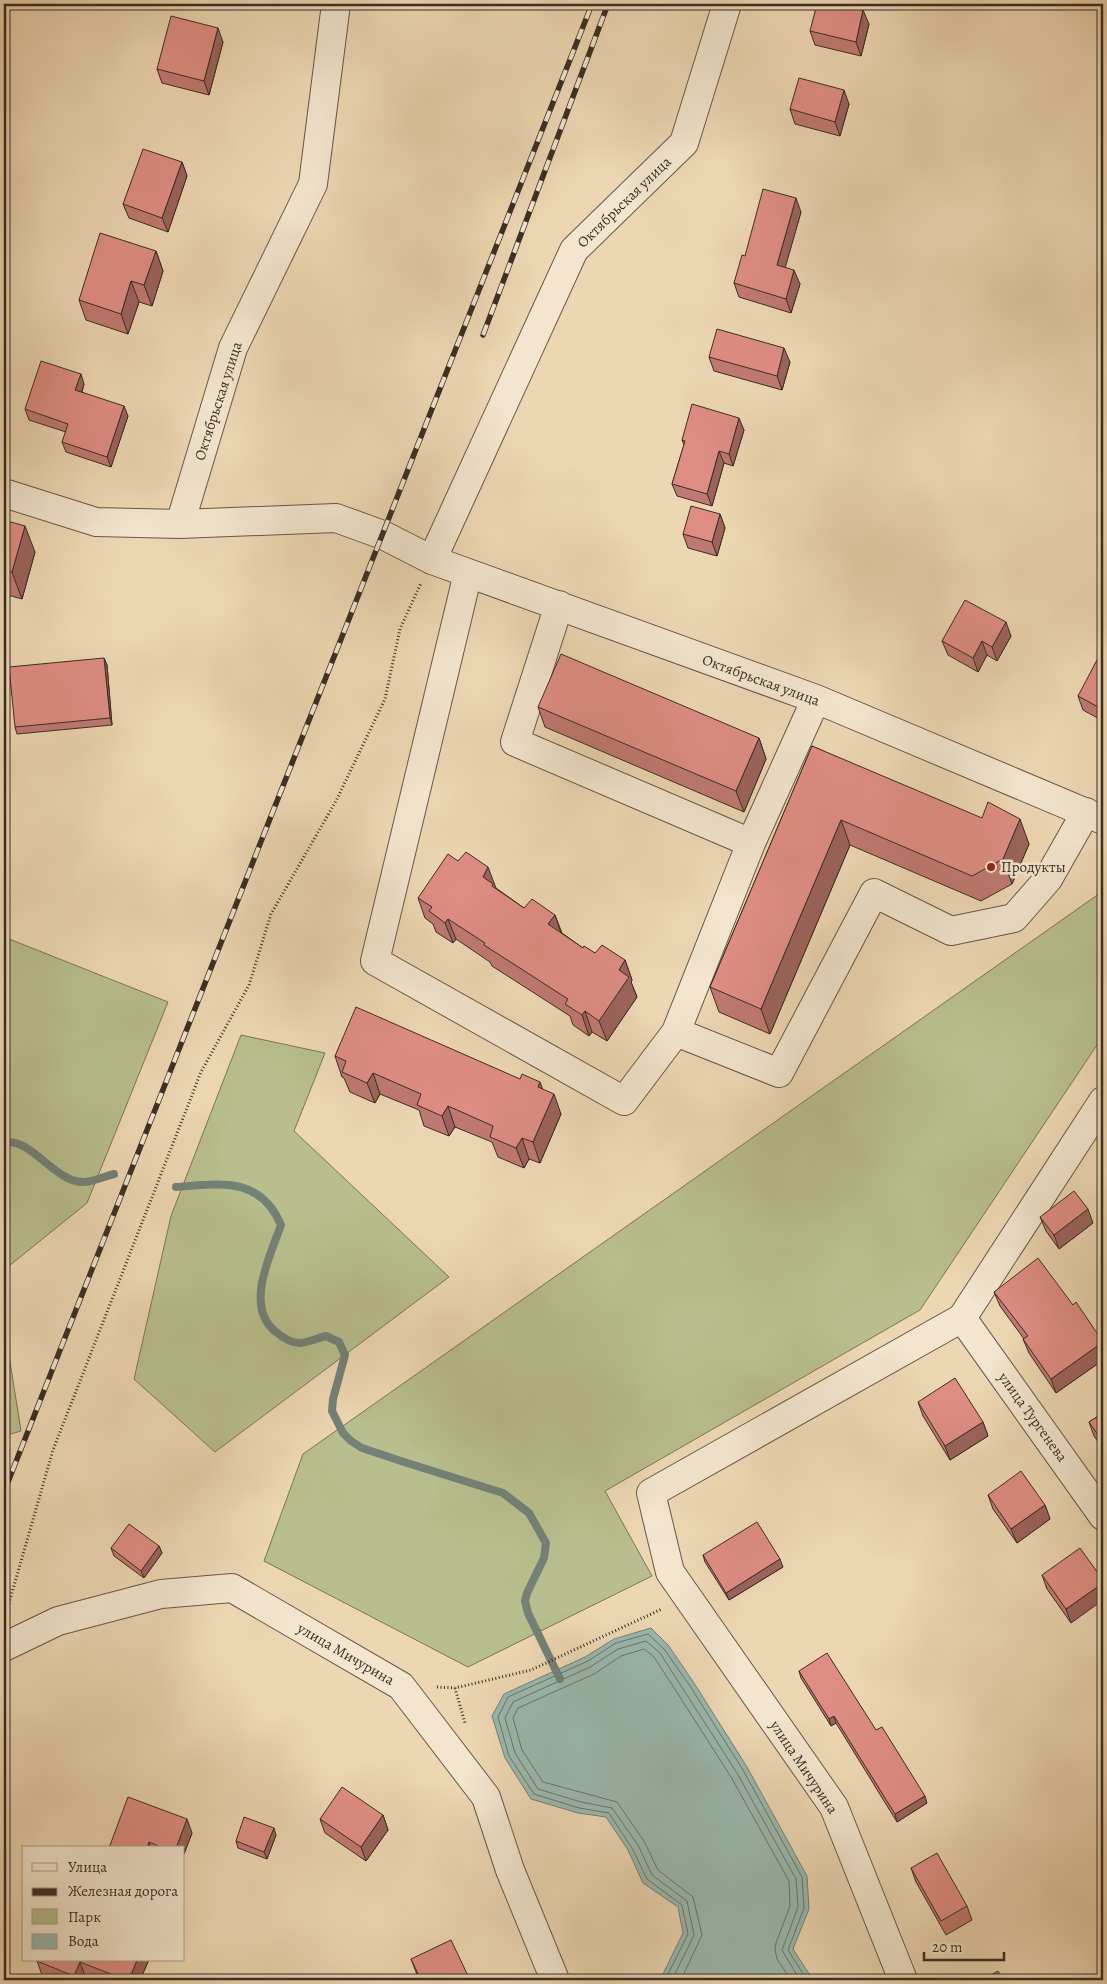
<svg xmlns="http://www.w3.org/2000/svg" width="1107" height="1984" viewBox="0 0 1107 1984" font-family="Alegreya,serif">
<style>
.green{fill:#b8be8d;stroke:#797658}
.water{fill:#99b9af;stroke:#738177}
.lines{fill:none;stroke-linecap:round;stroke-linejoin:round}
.shore{stroke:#6a746a;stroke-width:1}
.stream{stroke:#738177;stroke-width:8}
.minor-casing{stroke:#675848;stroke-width:30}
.path{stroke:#3a2e24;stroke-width:3;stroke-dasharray:1 2.5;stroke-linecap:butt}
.minor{stroke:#f3e5ce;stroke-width:28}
.rail-casing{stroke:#3a2e24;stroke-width:5.5}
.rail{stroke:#f3e5ce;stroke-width:4;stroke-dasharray:11;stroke-linecap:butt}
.wall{fill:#c07972;stroke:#3a2e24}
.shaded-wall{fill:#9c635c;stroke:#3a2e24}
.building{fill:#df8d84;stroke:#3a2e24}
.poi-dot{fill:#8f2418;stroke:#f3e5ce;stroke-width:2}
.labels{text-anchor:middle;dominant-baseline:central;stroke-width:5;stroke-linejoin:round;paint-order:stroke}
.street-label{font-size:15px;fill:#3a2e24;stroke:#f3e5ce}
.poi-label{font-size:15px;fill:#3a2e24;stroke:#f3e5ce;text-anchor:start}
</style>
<rect width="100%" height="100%" fill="#edd7b3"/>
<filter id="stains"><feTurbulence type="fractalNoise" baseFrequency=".004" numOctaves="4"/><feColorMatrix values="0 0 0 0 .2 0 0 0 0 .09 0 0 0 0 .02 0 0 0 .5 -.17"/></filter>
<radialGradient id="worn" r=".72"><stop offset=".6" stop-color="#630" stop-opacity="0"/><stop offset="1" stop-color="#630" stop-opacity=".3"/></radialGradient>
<path class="green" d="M1103,891v145l-183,274 -315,181 47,85 -184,91 -204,-106 39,-107z
M4,937l164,65 -81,201 -83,67z
M241,1035l84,18 -31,78 155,146 -234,175 -81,-73 37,-163z
M4,1324l17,107 -17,5z"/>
<path class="water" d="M651,1628l17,17 26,38 53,84 60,109 2,33 -16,40 20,31h-153l23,-47 -5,-26 -35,-24 -15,-33 -22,-33 -28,-4 -47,-14 -26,-41 -13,-42 12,-22 81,-37 29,-18z"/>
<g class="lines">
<path class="shore" d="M665,1980l23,-46 -6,-29 -35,-26 -15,-31 -23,-35 -30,-5 -45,-14 -25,-38 -11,-39 10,-20 80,-36 28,-18 32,-9 16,15 26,37 53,84 59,107 2,31 -16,42 19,30
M672,1980l22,-45 -7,-34 -35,-26 -14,-30 -26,-37 -31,-6 -43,-13 -23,-36 -10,-35 8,-16 77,-35 28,-18 28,-8 14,12 77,120 59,106 2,28 -16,43 18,30
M681,1980l21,-45 -9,-38 -35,-27 -14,-29 -27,-39 -74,-20 -21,-32 -9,-32 5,-10 76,-34 27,-18 23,-7 10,8 24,37 53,83 58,104 1,25 -14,37 -1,7 2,9 14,21"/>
<path class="stream" d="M4,1143c26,-7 50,39 79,39 10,0 22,-6 31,-8
M176,1187c45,-3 84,-11 105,38 -11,31 -37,82 -5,107 7,6 15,11 24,11 9,-1 18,-5 26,-7l13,6 6,13 -12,44 -1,12 11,22 8,8 11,7 42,14 99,31 26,20 17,30 -2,15 -17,35 -2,8 3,12 32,66"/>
<defs>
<path id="minor" d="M4,493l92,29 84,2 156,-6 47,17 49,25 384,139 287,121
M180,524l53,-176 80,-164 23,-180
M432,560l142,-310 110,-107 43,-139
M468,573l-93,388 249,140 52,-69
M559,605l-44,137 236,101
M816,699l-65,144 -75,189 103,41 95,-180 77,38 63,-13 34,-39 38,-67
M962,1318l141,198
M4,1647l54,-26 103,-27 71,-6 169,98 85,111 24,73 45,110
M903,1980l-69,-173 -164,-235 -19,-79 311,-175 141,-217"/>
</defs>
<use href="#minor" class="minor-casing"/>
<path class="path" d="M5,1617l48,-167 148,-378 48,-87 22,-71 65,-113 49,-102 15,-70 21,-46
M437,1687l18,1 76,-18 131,-61
M455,1688l10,35"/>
<use href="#minor" class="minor"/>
<defs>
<path id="rail" d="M483,335l125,-331
M4,1492l588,-1488"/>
</defs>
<use href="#rail" class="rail-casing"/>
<use href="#rail" class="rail"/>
</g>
<path class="wall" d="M869,24l-8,32 -46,-11 -5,-14z
M223,42l-14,53 -47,-12 -5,-14z
M849,104l-9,32 -45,-12 -5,-15z
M182,162l5,14 -19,56 -39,-14 -6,-14z
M801,212l-16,55 15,17 -9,29 -52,-16 -5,-14 11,-27z
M156,251l7,20 -11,35 -13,-4 -11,32 -42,-14 -7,-20z
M709,357l81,5 -8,28 -68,-19z
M84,384l-2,8 46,24 -17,51 -45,-15 -4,-10 4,-10 -37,-12 -4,-11z
M744,430l-11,36 -9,-3 -12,43 -35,-10 -5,-12 12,-39 -2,-5z
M720,514l5,14 -8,28 -29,-8 -5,-14z
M4,520l31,32 -13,47 -18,-5z
M1011,636l-14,25 -10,-6 -9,17 -30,-17 -6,-14z
M104,658l3,7 5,60 -95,9 -2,-7z
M1103,664v57l-20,-11 -5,-14z
M538,707l221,31 7,21 -22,53 -199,-85z
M812,746l217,98 -17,40 -31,17 -131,-56 -80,189 -51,-22 -9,-25z
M458,861l38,27 28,20 31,7 7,18 21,15 12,5 30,7 7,20 -1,2 6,15 -30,44 -15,-9 -3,4 -16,-11 -3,-9 -78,-50 -2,-4 -34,-23 -3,4 -17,-11 -3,-8 -8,-6 -7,-20z
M335,1056l208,33 18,25 -21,49 -11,-4 -5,9 -26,-11 -6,-15 -37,-15 -6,9 -25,-10 -5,-16 -39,-16 -5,9 -25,-11 -6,-14 -2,-1z
M1040,1217l53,6 -34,26 -13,-18z
M994,1292l79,13 30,37v18l-47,33 -27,-40 -6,-14h1l-24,-33z
M918,1402l65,20 5,14 -38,24 -27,-44z
M1103,1413v36l-9,-13 -5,-14z
M988,1495l57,10 5,14 -33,24 -24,-34z
M159,1546l3,7 -18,25 -30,-22 -3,-8z
M703,1555l80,12 -54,33 -24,-38z
M1042,1575l61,5 -32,43 -24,-34z
M799,1671l128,132 -30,19 -61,-99 -5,3 -30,-48z
M383,1815l5,15 -22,31 -41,-28 -5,-14z
M192,1833l-8,21v-6h-75z
M276,1835l-9,24 -29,-11 -2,-7z
M911,1868l56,38 5,14 -26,15 -30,-53z
M411,1959l59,21h-51z
M37,1961l111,1 -8,18h-44l-11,-4 -2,4h-29l-12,-5z"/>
<path class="shaded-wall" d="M863,10l6,14 -8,32 -5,-14z
M218,28l5,14 -14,53 -5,-14z
M844,90l5,14 -9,32 -5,-14z
M182,162l5,14 -19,56 -6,-14z
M796,198l5,14 -19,67 -5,-14z
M156,251l7,20 -11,35 -8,-21z
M794,270l6,14 -9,29 -5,-14z
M131,281l8,21 -11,32 -7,-20z
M784,348l6,14 -8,28 -5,-14z
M81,374l3,10 -5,16 -4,-10z
M124,406l4,10 -17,51 -4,-10z
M739,418l5,12 -11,36 -4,-12z
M719,451l5,12 -12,43 -5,-12z
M720,514l5,14 -8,28 -5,-14z
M25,526l10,26 -13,47 -10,-27z
M1006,622l5,14 -14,25 -5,-14z
M982,641l5,14 -9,17 -5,-14z
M104,658l3,7 5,60 -2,-7z
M1103,703v13l-3,-8z
M759,738l7,21 -22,53 -8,-21z
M1020,819l9,25 -17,40 -9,-25z
M841,820l9,25 -80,189 -9,-25z
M488,867l8,21 -1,2 -12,-13z
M555,915l7,21 -14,-12z
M448,919l8,20 -3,4 -8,-20z
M625,960l7,20 -1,2 6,15 -30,44 -8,-20 20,-51z
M585,1011l7,21 -3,4 -7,-21z
M373,1073l7,21 -5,9 -8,-20z
M540,1082l8,21 -10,-16z
M554,1094l7,20 -21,49 -7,-21z
M448,1106l7,21 -6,9 -7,-20z
M522,1138l7,21 -5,9 -8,-20z
M1088,1209l5,14 -34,26 -5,-14z
M1103,1342v18l-47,33 -5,-14z
M983,1422l5,14 -38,24 -5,-14z
M1045,1505l5,14 -33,24 -6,-14z
M159,1546l3,7 -18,25 -3,-7z
M780,1559l3,8 -54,33 -3,-7z
M1103,1583v17l-32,23 -5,-14z
M834,1716l2,7 -5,3 -2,-7z
M925,1796l2,7 -30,19 -2,-8z
M383,1815l5,15 -22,31 -5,-14z
M187,1819l5,14 -8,21v-6h-8z
M274,1828l2,7 -9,24 -3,-7z
M149,1842l2,6h-4z
M137,1960h10l1,2 -8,18h-11z
M80,1962l5,14 -2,4h-8l-1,-4z"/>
<path class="building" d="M817,4h21l25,6 -7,32 -46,-11z
M171,16l47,12 -14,53 -47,-12z
M799,78l45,12 -9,32 -45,-13z
M143,149l39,13 -20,56 -39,-14z
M763,189l33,9 -19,67 17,5 -8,29 -52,-16 8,-28 3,1z
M100,233l56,18 -12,34 -13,-4 -10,33 -42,-14z
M717,329l67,19 -7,28 -68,-19z
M41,361l40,13 -6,16 49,16 -17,51 -45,-15 6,-18 -43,-15z
M692,404l47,14 -10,36 -10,-3 -12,43 -35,-10 13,-43 -3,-1z
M691,506l29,8 -8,28 -29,-8z
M4,520l21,6 -13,46 -8,-2z
M965,600l41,22 -14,25 -10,-6 -9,17 -31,-17z
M561,654l198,84 -23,53 -198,-84z
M104,658l6,60 -95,9 -6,-60z
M1097,660l6,4v39l-3,5 -22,-12z
M812,746l170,72 6,-16 32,17 -17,40 -31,17 -131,-56 -80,189 -51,-22z
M466,852l22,15 -5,10 10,7 -1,2 32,22 8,-9 23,16 -7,9 35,24 1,-2 11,7 7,-8 23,15 -6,10 10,7 -30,44 -14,-10 -3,4 -17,-11 3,-5 -84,-54 1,-2 -37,-24 -3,4 -16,-12 3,-4 -14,-9 30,-44 10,7z
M356,1007l164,72 2,-5 18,8 -2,5 16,7 -21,48 -11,-4 -6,10 -26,-11 3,-11 -45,-20 -6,10 -25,-11 4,-11 -48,-21 -6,10 -25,-11 4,-11 -11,-5z
M1074,1191l14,18 -34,26 -14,-18z
M1038,1258l35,47 3,-3 27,40 -52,37 -28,-40 5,-3 -34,-44z
M955,1378l28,44 -38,24 -27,-44z
M1103,1413v29l-14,-20z
M1021,1471l24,34 -34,24 -23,-34z
M757,1522l23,37 -54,34 -23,-38z
M129,1524l30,22 -18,25 -30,-23z
M1080,1548l23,32v3l-37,26 -24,-34z
M827,1653l49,77 6,-3 43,69 -30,18 -61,-98 -5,3 -30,-48z
M342,1787l41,28 -22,32 -41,-28z
M128,1797l59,22 -11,29h-13l-14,-6 -2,6h-38z
M244,1817l30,11 -10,24 -28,-11z
M937,1853l30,53 -26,15 -30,-53z
M451,1940l19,40h-49l-10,-21z
M37,1960h100l-8,20h-3l-46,-18 -6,14 -37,-15z
M998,1971l5,9h-21z"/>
<circle class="poi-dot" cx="991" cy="867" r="5"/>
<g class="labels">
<g class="street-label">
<text transform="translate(624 202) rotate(-44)">Октябрьская улица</text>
<text transform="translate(218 401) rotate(-72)">Октябрьская улица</text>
<text transform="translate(761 680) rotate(20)">Октябрьская улица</text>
<text transform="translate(1033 1417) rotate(54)">улица Тургенева</text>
<text transform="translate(346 1654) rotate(30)">улица Мичурина</text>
<text transform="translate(804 1767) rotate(56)">улица Мичурина</text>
</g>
<g class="poi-label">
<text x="1001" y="867">Продукты</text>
</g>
</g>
<rect width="1107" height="1984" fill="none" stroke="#edd7b3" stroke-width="20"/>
<rect x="5" y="5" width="1097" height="1974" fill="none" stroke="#3a2e24" stroke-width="2.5"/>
<rect x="10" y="10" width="1087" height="1964" fill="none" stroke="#3a2e24"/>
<rect x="22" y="1846" width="162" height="115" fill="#f3e5ce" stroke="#a99c8a"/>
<rect x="32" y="1863" width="25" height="8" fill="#f3e5ce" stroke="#a99c8a"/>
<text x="68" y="1872" font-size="15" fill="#3a2e24">Улица</text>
<rect x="32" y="1888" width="25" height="8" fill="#3a2e24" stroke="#a99c8a"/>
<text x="68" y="1896" font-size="15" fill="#3a2e24">Железная дорога</text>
<rect x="32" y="1909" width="25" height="15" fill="#b8be8d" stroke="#a99c8a"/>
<text x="68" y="1922" font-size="15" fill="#3a2e24">Парк</text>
<rect x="32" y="1934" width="25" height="15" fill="#99b9af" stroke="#a99c8a"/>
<text x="68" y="1946" font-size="15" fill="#3a2e24">Вода</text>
<path d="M924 1952v8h80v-8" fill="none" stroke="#3a2e24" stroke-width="2.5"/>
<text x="932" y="1952" font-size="15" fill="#3a2e24" stroke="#f3e5ce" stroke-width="4" paint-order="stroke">20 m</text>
<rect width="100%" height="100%" filter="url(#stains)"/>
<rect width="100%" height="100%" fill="url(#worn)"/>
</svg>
